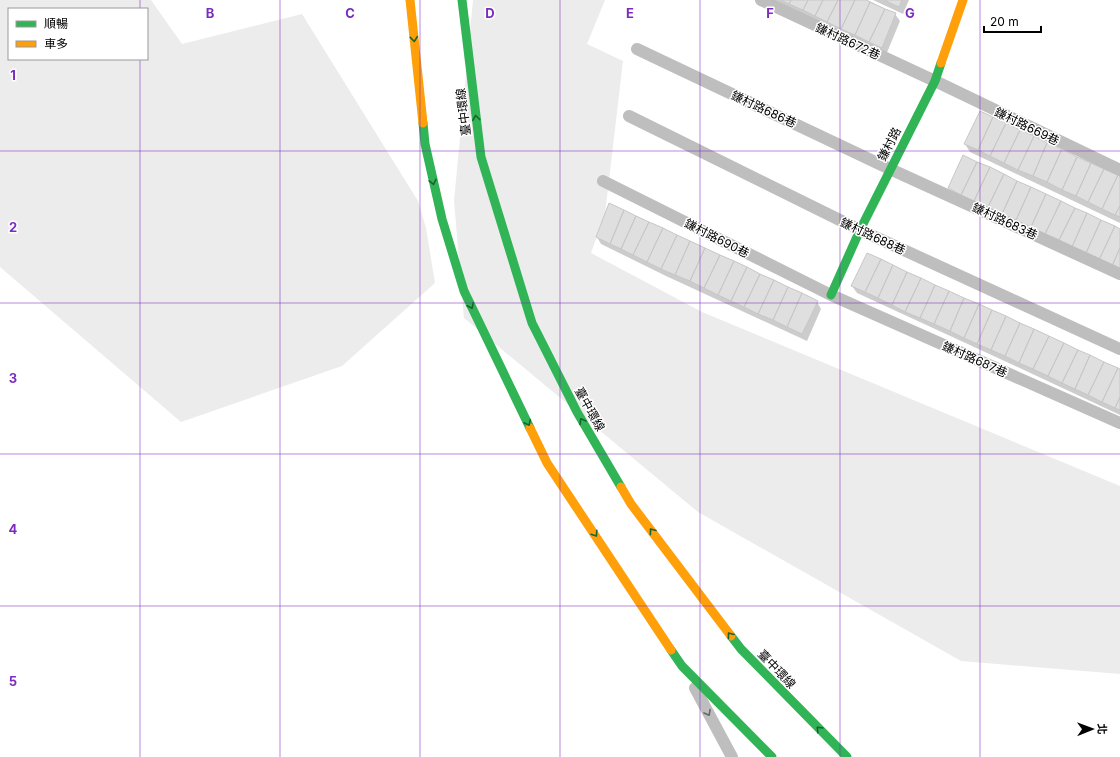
<svg xmlns="http://www.w3.org/2000/svg" width="1120" height="757" viewBox="0 0 1120 757" font-family="Inter,'Noto Sans TC',sans-serif">
<style>
.green{fill:#ececec;fill-rule:evenodd}
.shadow{fill:#0003}
.building{fill:#dfdfdf;stroke:#c7c7c7}
.lines{fill:none;stroke-linecap:round;stroke-linejoin:round}
.lane{stroke:#bebebe;stroke-width:12}
.fast{stroke:#30b455;stroke-width:9}
.slow{stroke:#ff9f0a;stroke-width:9}
.oneway{stroke:#1a632f}
.oneway2{stroke:#686868}
.grid{fill:none;stroke:#7b2cbf;stroke-width:1;stroke-opacity:0.55}
.labels{text-anchor:middle;dominant-baseline:central;stroke-width:3;stroke-linejoin:round;paint-order:stroke}
.street-label{font-size:12px;fill:#000;stroke:#fff}
.grid-label{font-size:13px;text-anchor:middle;font-weight:bold;fill:#7b2cbf;stroke:#fff;stroke-width:3;stroke-linejoin:round;paint-order:stroke}
</style>
<rect width="100%" height="100%" fill="#fff"/>
<path class="green" d="M0,0h151l31,44 120,-30 116,187 8,27 9,55 -93,83 -161,56 -181,-155zM9,9h138v50h-138z
M473,0h132l-18,44 36,17 -18,153 -14,39 111,59 418,174v188l-159,-13 -263,-149 -234,-194 -10,-117z"/>
<path class="shadow" d="M771,0h96l28,14 5,7 -14,34z
M873,0h36l-6,14z
M965,144l155,34v45l-150,-71z
M597,237l220,65 4,7 -14,32 -141,-65 -65,-32z
M852,286l268,85v44l-96,-45 -167,-77z"/>
<path class="building" d="M781,0h10l-2,4z
M791,0h17l-5,10 -14,-6z
M808,0h15l-8,16 -12,-6z
M823,0h15l-11,22 -12,-6z
M838,0h17l-14,29 -14,-7z
M855,0h12l3,2 -15,33 -14,-6z
M887,0h15l-3,7 -13,-6z
M870,2l15,7 -16,33 -14,-7z
M885,9l11,4 -14,35 -13,-6z
M980,111l13,6 -15,33 -14,-6z
M993,117l13,6 -16,33 -12,-6z
M1006,123l14,7 -16,33 -14,-7z
M1020,130l14,6 -16,34 -14,-7z
M1034,136l13,7 -14,33 -15,-6z
M1047,143l15,6 -15,33 -14,-6z
M1062,149l15,8 -15,33 -15,-8z
M963,155l14,7 -16,33 -13,-7z
M1077,157l14,6 -15,33 -14,-6z
M977,162l13,5 -16,34 -13,-6z
M1091,163l13,6 -16,33 -12,-6z
M990,167l14,7 -16,33 -14,-6z
M1104,169l14,6 -16,34 -14,-7z
M1004,174l13,7 -15,33 -14,-7z
M1118,175l2,2v29l-5,9 -13,-6z
M1017,181l14,6 -15,33 -14,-6z
M1031,187l15,7 -15,33 -15,-7z
M1046,194l15,7 -16,33 -14,-7z
M1061,201l14,7 -16,32 -14,-6z
M609,203l15,7 -14,34 -14,-7z
M1120,206v11l-5,-2z
M1075,208l12,5 -15,34 -13,-7z
M624,210l12,6 -15,33 -11,-5z
M1087,213l14,7 -15,33 -14,-6z
M636,216l13,6 -16,33 -12,-6z
M1101,220l14,6 -16,34 -13,-7z
M649,222l14,6 -16,34 -14,-7z
M1115,226l5,3v19l-8,18 -13,-6z
M663,228l14,7 -16,34 -14,-7z
M677,235l13,6 -15,34 -14,-6z
M690,241l15,7 -15,33 -15,-6z
M705,248l15,7 -16,33 -14,-7z
M1120,248v22l-8,-4z
M867,253l14,6 -16,33 -14,-6z
M720,255l14,6 -16,34 -14,-7z
M881,259l12,6 -15,33 -13,-6z
M734,261l13,6 -16,34 -13,-6z
M893,265l14,7 -15,33 -14,-7z
M747,267l13,7 -16,33 -13,-6z
M907,272l14,6 -16,34 -13,-7z
M760,274l14,6 -16,34 -14,-7z
M921,278l14,7 -15,33 -15,-6z
M774,280l14,7 -15,33 -15,-6z
M935,285l14,6 -15,33 -14,-6z
M788,287l14,6 -15,34 -14,-7z
M949,291l15,7 -14,33 -16,-7z
M802,293l16,8 -16,33 -15,-7z
M964,298l15,6 -15,34 -14,-7z
M979,304l13,6 -15,34 -13,-6z
M992,310l14,6 -15,34 -14,-6z
M1006,316l14,7 -15,33 -14,-6z
M1020,323l14,6 -15,34 -14,-7z
M1034,329l15,7 -16,33 -14,-6z
M1049,336l15,7 -16,33 -15,-7z
M1064,343l14,7 -16,33 -14,-7z
M1078,350l12,5 -15,34 -13,-6z
M1090,355l14,7 -16,33 -13,-6z
M1104,362l14,6 -16,34 -14,-7z
M1118,368l2,1v28l-5,11 -13,-6z
M1120,397v13l-5,-2z"/>
<g class="lines">
<path class="lane" d="M761,0l174,81 185,89
M637,49l253,120 230,105
M629,116l231,114 260,119
M603,181l228,114 289,128
M695,688l37,69"/>
<path class="fast" d="M462,0l19,157 51,166 45,89 44,75
M423,123l2,21 17,75 22,72 66,137
M831,295l29,-65 75,-149 6,-18
M731,636l10,13 106,108
M671,650l11,16 90,91"/>
<path class="slow" d="M410,0l13,123
M941,63l22,-63
M530,428l17,35 124,187
M621,487l10,17 100,132"/>
</g>
<defs><path id="oneway-chevron" d="M-2-3.5L2.5 0L-2 3.5" fill="none" stroke-width="1.6" stroke-linecap="round" stroke-linejoin="round"/></defs>
<g class="oneway">
<use href="#oneway-chevron" transform="translate(414 39) rotate(84)"/>
<use href="#oneway-chevron" transform="translate(476 118) rotate(-97)"/>
<use href="#oneway-chevron" transform="translate(433 182) rotate(78)"/>
<use href="#oneway-chevron" transform="translate(471 306) rotate(64)"/>
<use href="#oneway-chevron" transform="translate(582 421) rotate(-121)"/>
<use href="#oneway-chevron" transform="translate(528 423) rotate(64)"/>
<use href="#oneway-chevron" transform="translate(652 531) rotate(-127)"/>
<use href="#oneway-chevron" transform="translate(595 534) rotate(56)"/>
<use href="#oneway-chevron" transform="translate(730 635) rotate(-127)"/>
<use href="#oneway-chevron" transform="translate(819 729) rotate(-134)"/>
</g>
<use class="oneway2" href="#oneway-chevron" transform="translate(708 713) rotate(61)"/>
<path class="grid" d="M140,0v9M280,0v757M420,0v757M560,0v757M700,0v757M840,0v757M980,0v757M140,59v698M0,151h1120M0,303h1120M0,454h1120M0,606h1120"/>
<g class="labels">
<g class="street-label">
<text transform="translate(848 41) rotate(25)">鎌村路672巷</text>
<text transform="translate(764 109) rotate(25)">鎌村路686巷</text>
<text transform="translate(463 112) rotate(-97)">臺中環線</text>
<text transform="translate(1027 126) rotate(26)">鎌村路669巷</text>
<text transform="translate(889 144) rotate(-63)">鎌村路</text>
<text transform="translate(1005 221) rotate(25)">鎌村路683巷</text>
<text transform="translate(873 236) rotate(25)">鎌村路688巷</text>
<text transform="translate(717 238) rotate(27)">鎌村路690巷</text>
<text transform="translate(975 359) rotate(24)">鎌村路687巷</text>
<text transform="translate(590 409) rotate(61)">臺中環線</text>
<text transform="translate(777 669) rotate(46)">臺中環線</text>
</g>
</g>
<g class="grid-label">
<text x="210" y="18">B</text>
<text x="350" y="18">C</text>
<text x="490" y="18">D</text>
<text x="630" y="18">E</text>
<text x="770" y="18">F</text>
<text x="910" y="18">G</text>
<text x="13" y="80">1</text>
<text x="13" y="232">2</text>
<text x="13" y="383">3</text>
<text x="13" y="534">4</text>
<text x="13" y="686">5</text>
</g>
<rect x="8" y="8" width="140" height="52" fill="#ffffff" stroke="#999999"/>
<rect x="16" y="21" width="20" height="6" fill="#30b455" stroke="#999999"/>
<text x="44" y="28" font-size="12" fill="#000000">順暢</text>
<rect x="16" y="41" width="20" height="6" fill="#ff9f0a" stroke="#999999"/>
<text x="44" y="48" font-size="12" fill="#000000">車多</text>
<g transform="translate(1092 729) rotate(89)" stroke="#ffffff" stroke-width="3" paint-order="stroke">
<path d="M0-3L7 15L0 10L-7 15Z" fill="#000000"/>
<text y="-6" font-size="11" font-weight="bold" text-anchor="middle" fill="#000000">北</text>
</g>
<path d="M984 26v6h57v-6" fill="none" stroke="#000000" stroke-width="2"/>
<text x="990" y="26" font-size="12" fill="#000000" stroke="#ffffff" stroke-width="3" paint-order="stroke">20 m</text>
</svg>
